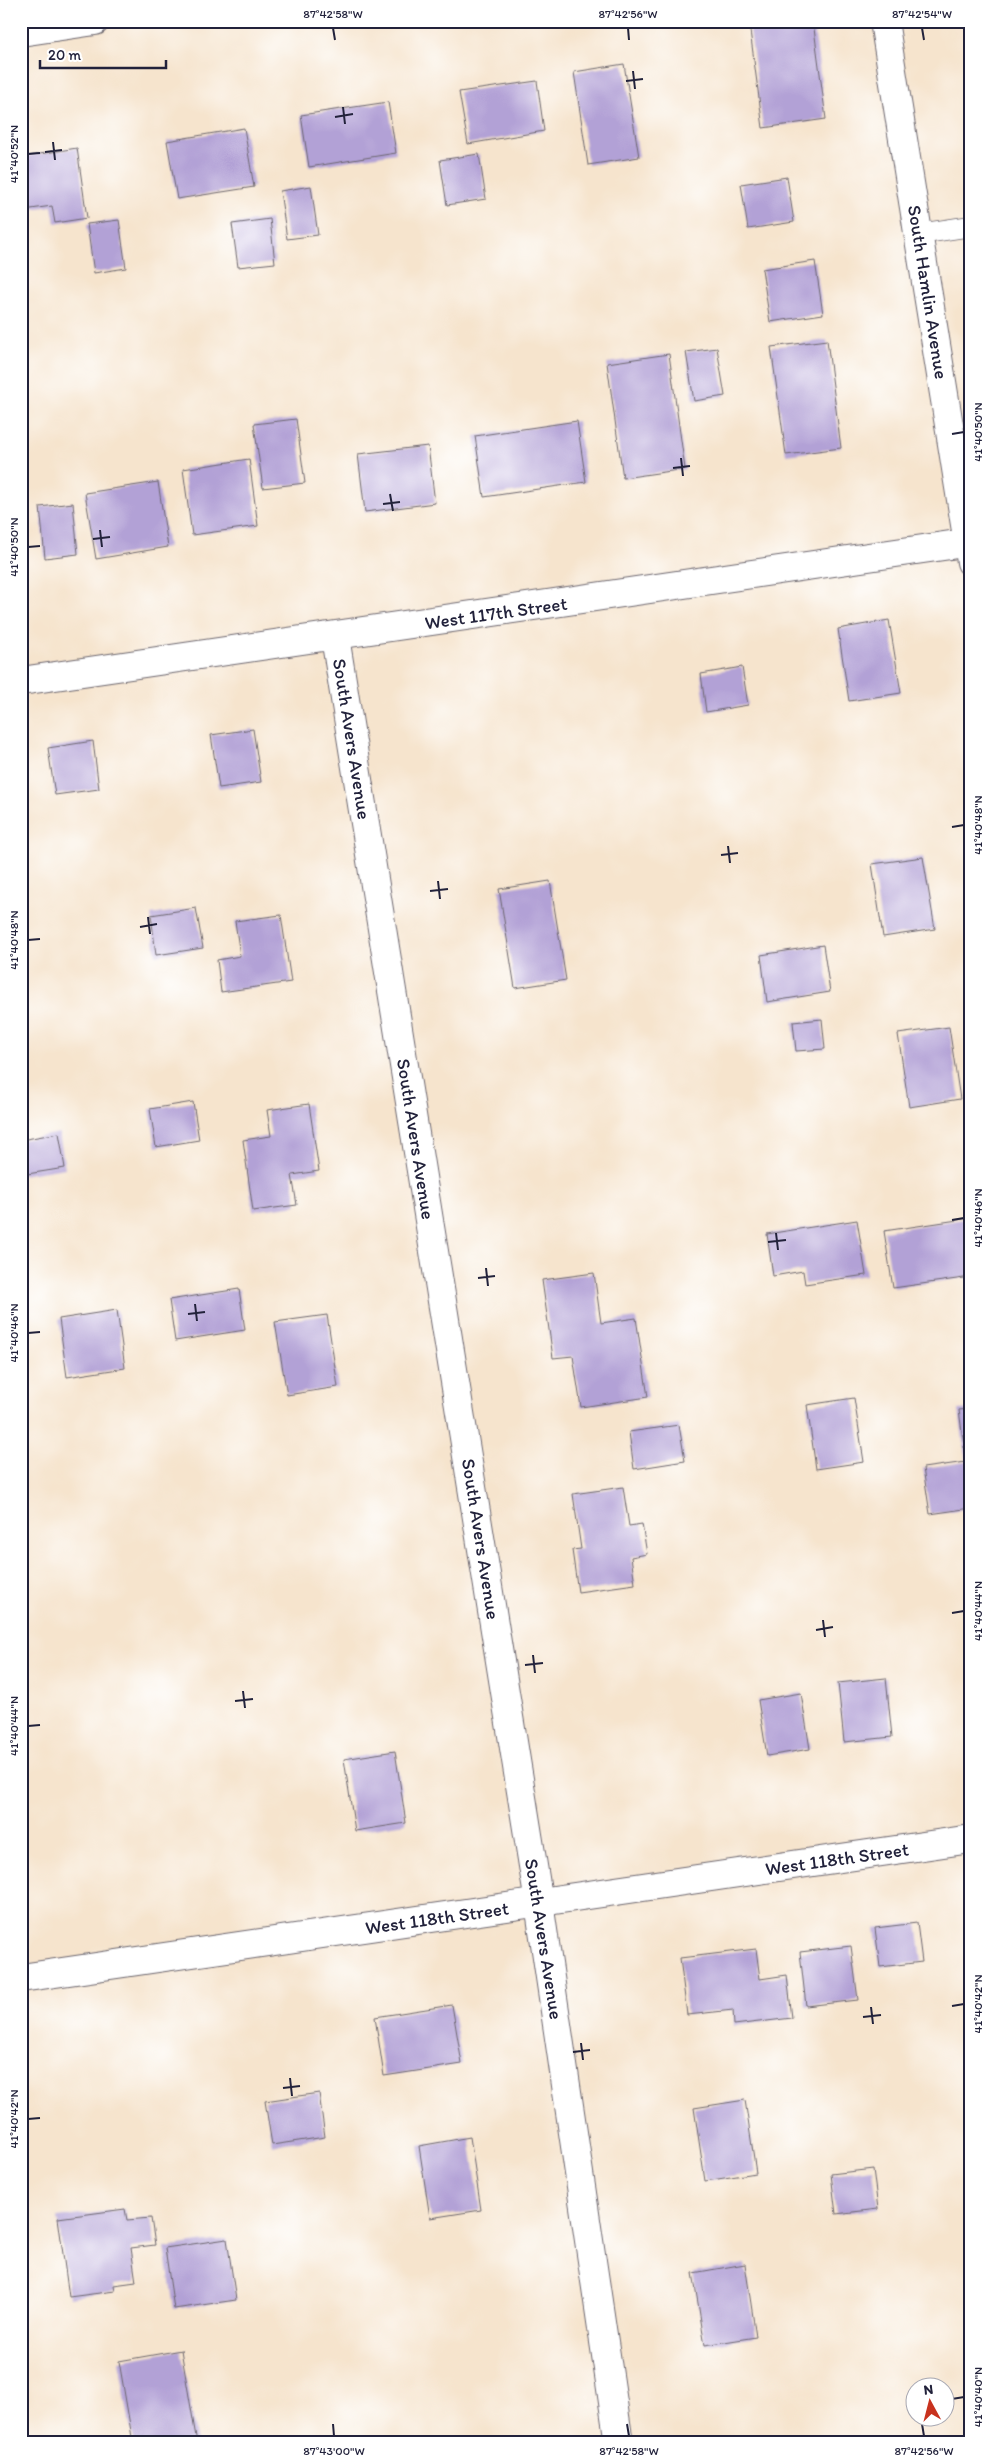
<svg xmlns="http://www.w3.org/2000/svg" width="992" height="2464" viewBox="0 0 992 2464" font-family="Itim,sans-serif">
<style>
.building{fill:#b2a1d6}
.lines{fill:none;stroke-linecap:round;stroke-linejoin:round}
.service-casing{stroke:#6c666e;stroke-width:22}
.minor-casing{stroke:#6c666e;stroke-width:30}
.service{stroke:#fff;stroke-width:20}
.minor{stroke:#fff;stroke-width:28}
.ticks{fill:none;stroke:#22223b;stroke-width:2}
.labels{text-anchor:middle;dominant-baseline:central;stroke-width:5;stroke-linejoin:round;paint-order:stroke}
.street-label{font-size:19px;fill:#22223b;stroke:#fff}
.neatline{fill:none;stroke:#22223b;stroke-width:2}
.ticks-label{font-size:12px;text-anchor:middle;fill:#22223b}
</style>
<rect width="100%" height="100%" fill="#fff"/>
<filter id="ink" filterUnits="userSpaceOnUse"><feTurbulence type="fractalNoise" baseFrequency=".02" numOctaves="2"/><feDisplacementMap in="SourceGraphic" scale="10" xChannelSelector="R" yChannelSelector="G"/><feConvolveMatrix kernelMatrix="1 2 1 2 8 2 1 2 1" color-interpolation-filters="sRGB"/></filter>
<filter id="wash" filterUnits="userSpaceOnUse"><feTurbulence type="fractalNoise" baseFrequency=".0096" numOctaves="4" result="noise"/><feDisplacementMap in="SourceGraphic" scale="20" xChannelSelector="R" yChannelSelector="G"/><feGaussianBlur stdDeviation="1.12" result="paint"/><feColorMatrix in="noise" values="0 0 0 0 0 0 0 0 0 0 0 0 0 0 0 0 0 1.4 0 .05"/><feComposite in="paint" operator="in"/></filter>
<g filter="url(#wash)">
<rect width="100%" height="100%" fill="#f6e4cd"/>
<g id="blocks">
<path class="building" d="M759,21h54l13,98 -63,9 -14,-105z
M965,21h6v29h-1z
M624,64l15,93 -51,8 -14,-93z
M537,81l7,50 -76,13 -9,-52z
M388,102l8,51 -87,14 -8,-52z
M244,128l10,59 -77,12 -10,-58z
M77,148l10,70 -32,5 -3,-17 -28,4 -3,-53z
M479,154l7,45 -39,6 -7,-45z
M787,177l7,45 -46,7 -7,-45z
M311,186l7,49 -31,4 -7,-48z
M270,219l5,44 -37,4 -6,-43z
M119,220l7,48 -32,5 -7,-49z
M815,261l8,53 -53,8 -8,-53z
M827,340l14,108 -55,7 -15,-108z
M717,348l8,48 -31,5 -8,-49z
M669,354l16,115 -62,9 -16,-115z
M296,419l9,64 -42,5 -9,-64z
M577,421l9,61 -102,15 -9,-61z
M428,446l7,57 -70,9 -7,-58z
M249,459l9,67 -66,9 -9,-66z
M158,482l10,65 -72,12 -11,-66z
M73,503l5,51 -33,4 -5,-51z
M889,620l12,73 -52,8 -11,-72z
M742,667l6,38 -42,7 -5,-38z
M253,729l8,53 -42,6 -8,-53z
M93,741l6,48 -44,6 -7,-47z
M923,857l12,72 -52,8 -11,-73z
M550,881l16,99 -51,8 -16,-99z
M196,908l7,40 -47,7 -5,-40z
M281,915l10,67 -70,10 -4,-32 23,-4 -5,-35z
M823,945l7,47 -63,10 -6,-47z
M822,1019l3,30 -29,2 -3,-29z
M949,1027l11,72 -51,8 -11,-73z
M193,1102l6,38 -43,7 -6,-38z
M309,1104l10,67 -27,4 5,30 -44,6 -10,-71 28,-4 -4,-26z
M59,1133l6,35 -44,7v-35z
M971,1218v59l-78,11 -9,-57z
M857,1220l9,55 -61,9 -2,-13 -30,5 -6,-42z
M594,1273l7,50 35,-5 12,79 -67,10 -8,-51 -20,2 -11,-78z
M239,1289l6,41 -70,11 -6,-41z
M117,1310l8,58 -58,9 -8,-58z
M327,1315l11,72 -51,8 -12,-73z
M854,1398l10,64 -48,7 -9,-64z
M971,1409v99l-41,6 -7,-46 43,-6 -7,-52z
M679,1425l6,36 -51,8 -5,-37z
M623,1487l6,39 13,-2 5,30 -16,3 4,27 -57,8 -6,-42 9,-1 -8,-55z
M886,1678l6,59 -48,5 -6,-59z
M801,1693l9,56 -43,7 -9,-56z
M395,1751l11,72 -51,8 -11,-72z
M917,1923l5,39 -42,5 -5,-39z
M851,1946l7,54 -52,6 -6,-54z
M756,1949l4,30 27,-4 5,43 -58,7 -1,-15 -46,5 -7,-57z
M452,2005l10,59 -78,12 -9,-59z
M319,2093l6,44 -53,8 -7,-44z
M745,2100l11,73 -51,8 -11,-73z
M470,2137l11,73 -51,8 -11,-72z
M873,2169l5,40 -42,5 -5,-40z
M125,2209l2,11 24,-2 4,27 -24,3 5,34 -22,3 1,6 -46,6 -11,-79z
M227,2239l9,61 -62,9 -9,-61z
M745,2264l11,73 -51,8 -12,-72z
M181,2350l16,93h-64l-14,-82z"/>
</g>
</g>
<g filter="url(#ink)">
<use href="#blocks" fill-opacity="0" stroke="#6c666e" stroke-width="1"/>
<g class="lines">
<defs>
<path id="service" d="M919,234l52,-8"/>
<path id="minor" d="M884,21l87,541
M21,32l74,-11
M335,637l204,1266 80,540
M21,681l950,-139
M21,1978l950,-139"/>
</defs>
<use href="#service" class="service-casing"/>
<use href="#minor" class="minor-casing"/>
<use href="#service" class="service"/>
<use href="#minor" class="minor"/>
</g>
</g>
<path class="ticks" d="M333,28l2,12M628,28l1,12M922,28l2,12M633,71l2,18M626,81l17,-2M343,107l2,17M335,117l18,-3M53,142l2,18M45,152l17,-2M28,154l12,-1M952,434l12,-2M681,458l2,18M673,468l17,-2M390,494l3,17M383,504l17,-2M100,530l2,17M93,539l17,-2M28,547l12,-1M952,827l12,-2M728,846l2,17M721,855l17,-2M438,881l2,18M430,891l18,-2M148,917l2,17M140,927l17,-3M28,940l12,-1M952,1220l12,-2M776,1233l2,17M768,1242l18,-2M486,1268l2,18M478,1278l17,-2M195,1304l2,17M188,1314l17,-2M28,1333l12,-1M952,1613l12,-2M823,1620l2,17M816,1630l17,-3M533,1655l2,18M525,1665l18,-2M243,1691l2,17M235,1701l18,-2M28,1726l12,-1M952,2006l12,-2M871,2007l2,17M863,2017l18,-2M581,2043l2,17M573,2052l17,-2M290,2078l2,18M283,2088l17,-2M28,2119l12,-1M952,2399l12,-2M333,2424l1,12M627,2424l2,12M922,2424l2,12"/>
<g class="labels">
<g class="street-label">
<text transform="translate(928 292) rotate(81)">South Hamlin Avenue</text>
<text transform="translate(496 613) rotate(-8)">West 117th Street</text>
<text transform="translate(352 739) rotate(81)">South Avers Avenue</text>
<text transform="translate(416 1139) rotate(81)">South Avers Avenue</text>
<text transform="translate(481 1539) rotate(81)">South Avers Avenue</text>
<text transform="translate(837 1859) rotate(-8)">West 118th Street</text>
<text transform="translate(437 1918) rotate(-8)">West 118th Street</text>
<text transform="translate(544 1939) rotate(81)">South Avers Avenue</text>
</g>
</g>
<rect width="992" height="2464" fill="none" stroke="#fff" stroke-width="55"/>
<g transform="translate(930 2402) rotate(353)"><circle r="24" fill="#ffffff" stroke="#a7a7b1"/>
<path d="M0-4L9 19L0 12L-9 19Z" fill="#c8321e"/>
<text y="-8" font-size="14" font-weight="bold" text-anchor="middle" fill="#22223b">N</text>
</g>
<path d="M40 60v8h126v-8" fill="none" stroke="#22223b" stroke-width="2.5"/>
<text x="48" y="60" font-size="15" fill="#22223b" stroke="#ffffff" stroke-width="4" paint-order="stroke">20 m</text>
<rect x="28" y="28" width="936" height="2408" class="neatline"/>
<g class="ticks-label">
<text x="333" y="18">87°42'58"W</text>
<text x="628" y="18">87°42'56"W</text>
<text x="922" y="18">87°42'54"W</text>
<text transform="translate(14 154) rotate(-90)" y="4">41°40'52"N</text>
<text transform="translate(978 432) rotate(-90)" y="4">41°40'50"N</text>
<text transform="translate(14 547) rotate(-90)" y="4">41°40'50"N</text>
<text transform="translate(978 825) rotate(-90)" y="4">41°40'48"N</text>
<text transform="translate(14 940) rotate(-90)" y="4">41°40'48"N</text>
<text transform="translate(978 1218) rotate(-90)" y="4">41°40'46"N</text>
<text transform="translate(14 1333) rotate(-90)" y="4">41°40'46"N</text>
<text transform="translate(978 1611) rotate(-90)" y="4">41°40'44"N</text>
<text transform="translate(14 1726) rotate(-90)" y="4">41°40'44"N</text>
<text transform="translate(978 2004) rotate(-90)" y="4">41°40'42"N</text>
<text transform="translate(14 2119) rotate(-90)" y="4">41°40'42"N</text>
<text transform="translate(978 2397) rotate(-90)" y="4">41°40'40"N</text>
<text x="334" y="2455">87°43'00"W</text>
<text x="629" y="2455">87°42'58"W</text>
<text x="924" y="2455">87°42'56"W</text>
</g>
</svg>
